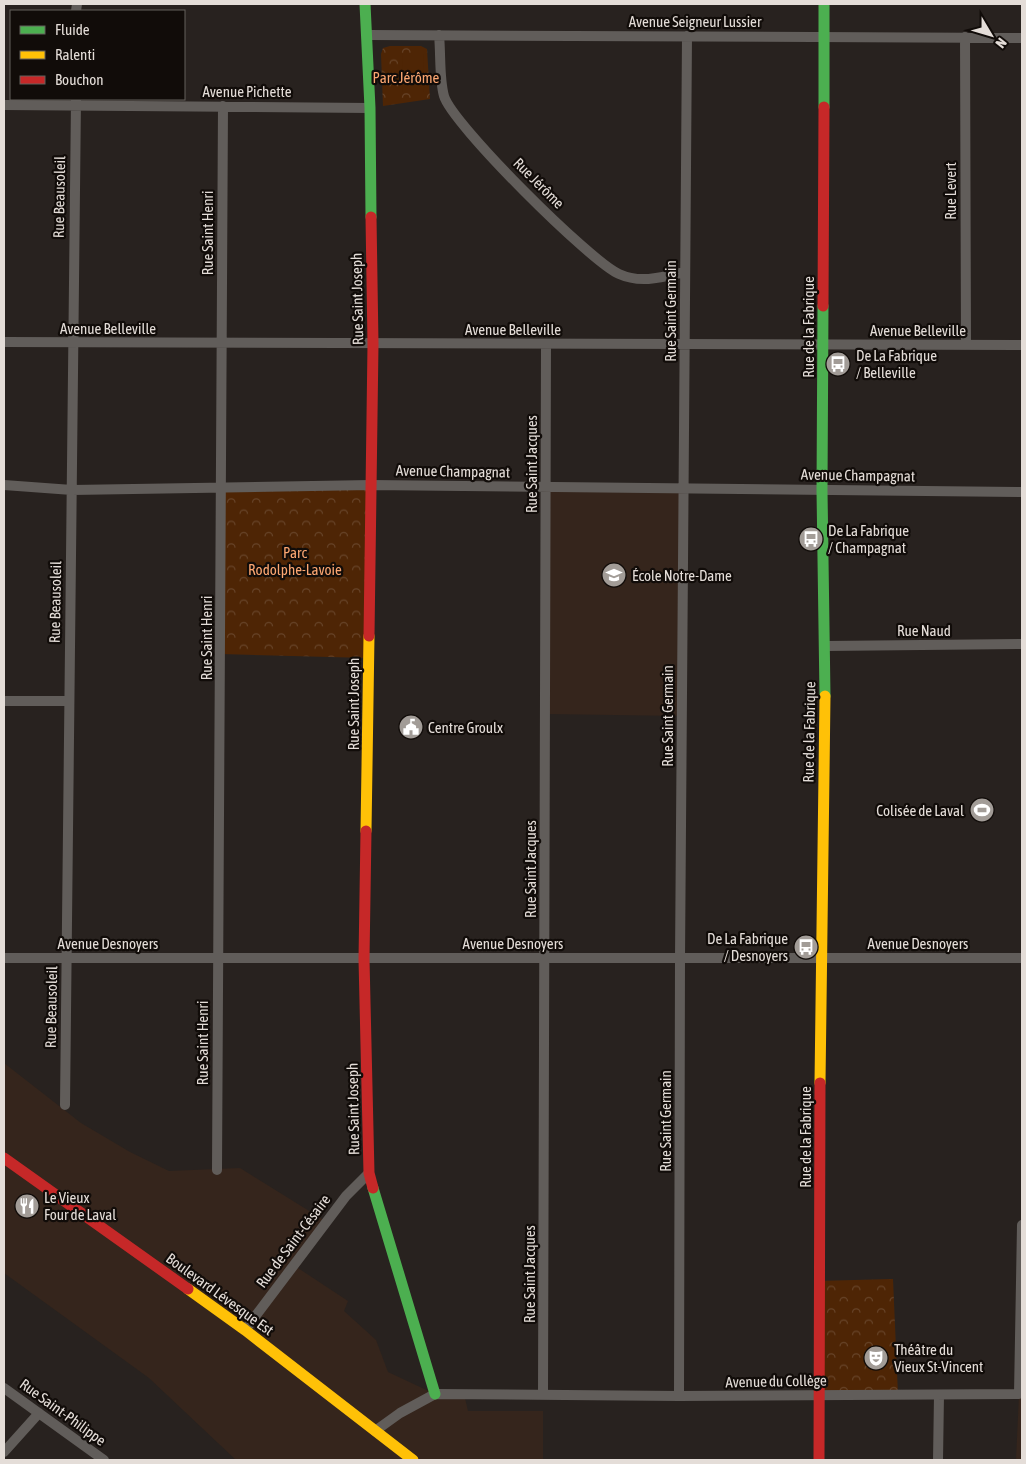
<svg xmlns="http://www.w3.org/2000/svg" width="1026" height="1464" viewBox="0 0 1026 1464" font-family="'Asap Condensed',sans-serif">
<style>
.built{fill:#35251c}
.park{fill:url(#park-crowns)}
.pitch{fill:#4e2505}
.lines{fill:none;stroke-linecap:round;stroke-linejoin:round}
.street{stroke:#615d5a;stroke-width:10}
.fast{stroke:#4caf50;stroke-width:11}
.slow{stroke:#ffc107;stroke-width:11}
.jam{stroke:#c62828;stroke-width:11}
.labels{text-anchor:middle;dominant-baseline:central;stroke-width:4.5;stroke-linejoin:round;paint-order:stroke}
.street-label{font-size:15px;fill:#e4ddd8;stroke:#110c09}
.park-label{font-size:15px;fill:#fda772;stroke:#110c09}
.poi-label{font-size:15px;fill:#e4ddd8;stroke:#110c09;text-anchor:start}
</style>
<defs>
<pattern id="park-crowns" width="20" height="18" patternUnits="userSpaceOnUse" patternTransform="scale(1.25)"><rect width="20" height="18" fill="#4e2505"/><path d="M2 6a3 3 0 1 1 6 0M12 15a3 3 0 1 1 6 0" fill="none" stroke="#674429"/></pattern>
</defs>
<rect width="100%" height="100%" fill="#28221f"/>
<path class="built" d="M546,487l138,1 -3,228 -136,-2z
M4,1063l77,60 49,29 39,19 71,-3 87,54 -29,46 50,33 -4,10 32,29 12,32 47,22h29l4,17h75v49h-307l-87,-82 -145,-105z
M1022,1194v266h-6l3,-66z"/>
<path class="park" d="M390,46h31l6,3 3,50 -47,7 -2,-52 2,-6z
M371,485l-3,173 -147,-4v-167z
M893,1279l5,116 -83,1 1,-115z"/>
<path class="pitch" d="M403,53h21l-1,40h-21z"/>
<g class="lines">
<path class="street" d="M76,11l1,-7
M368,35l654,3
M439,35c2,20 0,43 5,61 8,28 147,166 175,178 22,10 44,3 66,-2
M965,37l1,308
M4,105l366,3
M4,342l1018,3
M4,485l68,5 299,-5 651,7
M826,646l196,-2
M4,701h65
M4,958h1018
M65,1105l11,-1006
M217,1170l6,-1064
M245,1330l101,-134 23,-23
M4,1388l100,72
M543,1394l3,-1050
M679,1396l1,-438 7,-922
M375,1431l25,-18 35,-19 244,2 340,-2 3,-169
M4,1452l35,-39
M938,1460l1,-65"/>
<path class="fast" d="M365,4l5,104 1,109
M824,107v-103
M823,306l-1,184 3,206
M373,1188l62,206"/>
<path class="slow" d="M366,831l3,-195
M820,1083l5,-387
M188,1289l57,41 168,130"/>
<path class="jam" d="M823,306l1,-199
M369,636l4,-292 -2,-127
M366,831l-2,128 5,214 4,15
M4,1158l184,131
M819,1460l1,-377"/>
</g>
<defs>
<symbol id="bus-disc" viewBox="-11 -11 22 22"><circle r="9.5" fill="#a29c97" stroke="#110c09"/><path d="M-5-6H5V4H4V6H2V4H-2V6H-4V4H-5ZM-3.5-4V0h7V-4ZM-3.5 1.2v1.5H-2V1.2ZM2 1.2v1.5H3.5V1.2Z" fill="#fff"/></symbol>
<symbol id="school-disc" viewBox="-11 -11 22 22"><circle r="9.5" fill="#a29c97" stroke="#110c09"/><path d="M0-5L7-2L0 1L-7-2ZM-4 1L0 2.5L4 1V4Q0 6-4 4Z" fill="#fff"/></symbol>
<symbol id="civic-disc" viewBox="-11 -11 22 22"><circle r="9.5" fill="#a29c97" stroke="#110c09"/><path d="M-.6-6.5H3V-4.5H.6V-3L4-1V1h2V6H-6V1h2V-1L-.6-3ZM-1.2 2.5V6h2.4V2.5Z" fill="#fff"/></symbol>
<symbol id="stadium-disc" viewBox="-11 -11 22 22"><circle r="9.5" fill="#a29c97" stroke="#110c09"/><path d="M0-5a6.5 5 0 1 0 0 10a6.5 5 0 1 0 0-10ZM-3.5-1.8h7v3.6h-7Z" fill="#fff"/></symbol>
<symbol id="restaurant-disc" viewBox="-11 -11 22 22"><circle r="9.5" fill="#a29c97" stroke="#110c09"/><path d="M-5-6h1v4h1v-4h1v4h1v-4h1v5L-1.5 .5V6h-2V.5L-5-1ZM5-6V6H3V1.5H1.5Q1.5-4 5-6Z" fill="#fff"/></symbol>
<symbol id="theatre-disc" viewBox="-11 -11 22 22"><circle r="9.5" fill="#a29c97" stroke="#110c09"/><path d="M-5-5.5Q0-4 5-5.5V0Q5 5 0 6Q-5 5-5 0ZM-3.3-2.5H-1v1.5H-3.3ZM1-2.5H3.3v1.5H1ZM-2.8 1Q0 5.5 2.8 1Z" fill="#fff"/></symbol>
</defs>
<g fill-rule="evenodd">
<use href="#bus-disc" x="824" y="350" width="28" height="28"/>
<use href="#bus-disc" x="797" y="525" width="28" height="28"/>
<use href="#school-disc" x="600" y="561" width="28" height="28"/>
<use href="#civic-disc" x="397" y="713" width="28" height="28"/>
<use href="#stadium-disc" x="968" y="796" width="28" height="28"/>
<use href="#bus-disc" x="792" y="933" width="28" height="28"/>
<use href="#restaurant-disc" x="13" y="1192" width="28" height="28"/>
<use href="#theatre-disc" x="862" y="1344" width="28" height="28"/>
</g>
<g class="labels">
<g class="street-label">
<text x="695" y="21">Avenue Seigneur Lussier</text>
<text x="247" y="91">Avenue Pichette</text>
<text transform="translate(539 183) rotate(45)">Rue Jérôme</text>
<text transform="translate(950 191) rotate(-90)">Rue Levert</text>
<text transform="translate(59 197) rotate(-89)">Rue Beausoleil</text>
<text transform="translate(207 233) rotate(-90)">Rue Saint Henri</text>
<text transform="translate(357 299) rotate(-91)">Rue Saint Joseph</text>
<text transform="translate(670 311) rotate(-90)">Rue Saint Germain</text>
<text transform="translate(808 327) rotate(-90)">Rue de la Fabrique</text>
<text x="108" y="328">Avenue Belleville</text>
<text x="513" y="329">Avenue Belleville</text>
<text x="918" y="330">Avenue Belleville</text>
<text transform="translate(531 464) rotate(-90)">Rue Saint Jacques</text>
<text transform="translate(453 471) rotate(1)">Avenue Champagnat</text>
<text transform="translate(858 475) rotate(1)">Avenue Champagnat</text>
<text transform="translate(55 602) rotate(-89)">Rue Beausoleil</text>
<text x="924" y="630">Rue Naud</text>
<text transform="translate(206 638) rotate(-90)">Rue Saint Henri</text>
<text transform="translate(353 704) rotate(-90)">Rue Saint Joseph</text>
<text transform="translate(667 716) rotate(-90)">Rue Saint Germain</text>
<text transform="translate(809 732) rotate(-89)">Rue de la Fabrique</text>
<text transform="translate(530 869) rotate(-90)">Rue Saint Jacques</text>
<text x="108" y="943">Avenue Desnoyers</text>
<text x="513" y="943">Avenue Desnoyers</text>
<text x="918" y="943">Avenue Desnoyers</text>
<text transform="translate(51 1007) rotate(-89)">Rue Beausoleil</text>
<text transform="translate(202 1043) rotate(-90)">Rue Saint Henri</text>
<text transform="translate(353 1109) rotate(-91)">Rue Saint Joseph</text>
<text transform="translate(665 1121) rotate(-90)">Rue Saint Germain</text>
<text transform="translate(805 1137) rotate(-90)">Rue de la Fabrique</text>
<text transform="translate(293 1241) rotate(-53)">Rue de Saint-Césaire</text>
<text transform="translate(529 1274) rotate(-90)">Rue Saint Jacques</text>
<text transform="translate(220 1294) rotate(36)">Boulevard Lévesque Est</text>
<text transform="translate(776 1381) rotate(-1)">Avenue du Collège</text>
<text transform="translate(63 1412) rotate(36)">Rue Saint-Philippe</text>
</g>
<g class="park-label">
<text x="406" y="77">Parc Jérôme</text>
<text x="295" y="552">Parc<tspan x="295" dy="17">Rodolphe-Lavoie</tspan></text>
</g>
<g class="poi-label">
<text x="856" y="355">De La Fabrique<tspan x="856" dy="17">/ Belleville</tspan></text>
<text x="828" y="530">De La Fabrique<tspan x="828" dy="17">/ Champagnat</tspan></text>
<text x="632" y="575">École Notre-Dame</text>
<text x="428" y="727">Centre Groulx</text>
<text x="964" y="810" text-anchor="end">Colisée de Laval</text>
<text x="788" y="938" text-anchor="end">De La Fabrique<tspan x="788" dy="17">/ Desnoyers</tspan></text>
<text x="44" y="1197">Le Vieux<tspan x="44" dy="17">Four de Laval</tspan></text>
<text x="894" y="1349">Théâtre du<tspan x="894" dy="17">Vieux St-Vincent</tspan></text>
</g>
</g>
<rect width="1026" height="1464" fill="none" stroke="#e4ddd8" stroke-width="10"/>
<rect x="10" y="10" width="175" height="90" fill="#110c09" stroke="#65605c"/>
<rect x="20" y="26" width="25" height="8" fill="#4caf50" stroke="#65605c"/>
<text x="55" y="35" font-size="15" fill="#e4ddd8">Fluide</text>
<rect x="20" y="51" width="25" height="8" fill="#ffc107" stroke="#65605c"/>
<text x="55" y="60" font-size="15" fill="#e4ddd8">Ralenti</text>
<rect x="20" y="76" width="25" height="8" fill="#c62828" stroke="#65605c"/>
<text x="55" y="85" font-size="15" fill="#e4ddd8">Bouchon</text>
<g transform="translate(991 35) rotate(128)" stroke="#110c09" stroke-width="4" paint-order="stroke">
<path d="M0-4L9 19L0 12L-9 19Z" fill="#e4ddd8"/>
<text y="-8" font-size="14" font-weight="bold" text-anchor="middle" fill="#e4ddd8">N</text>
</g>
</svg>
